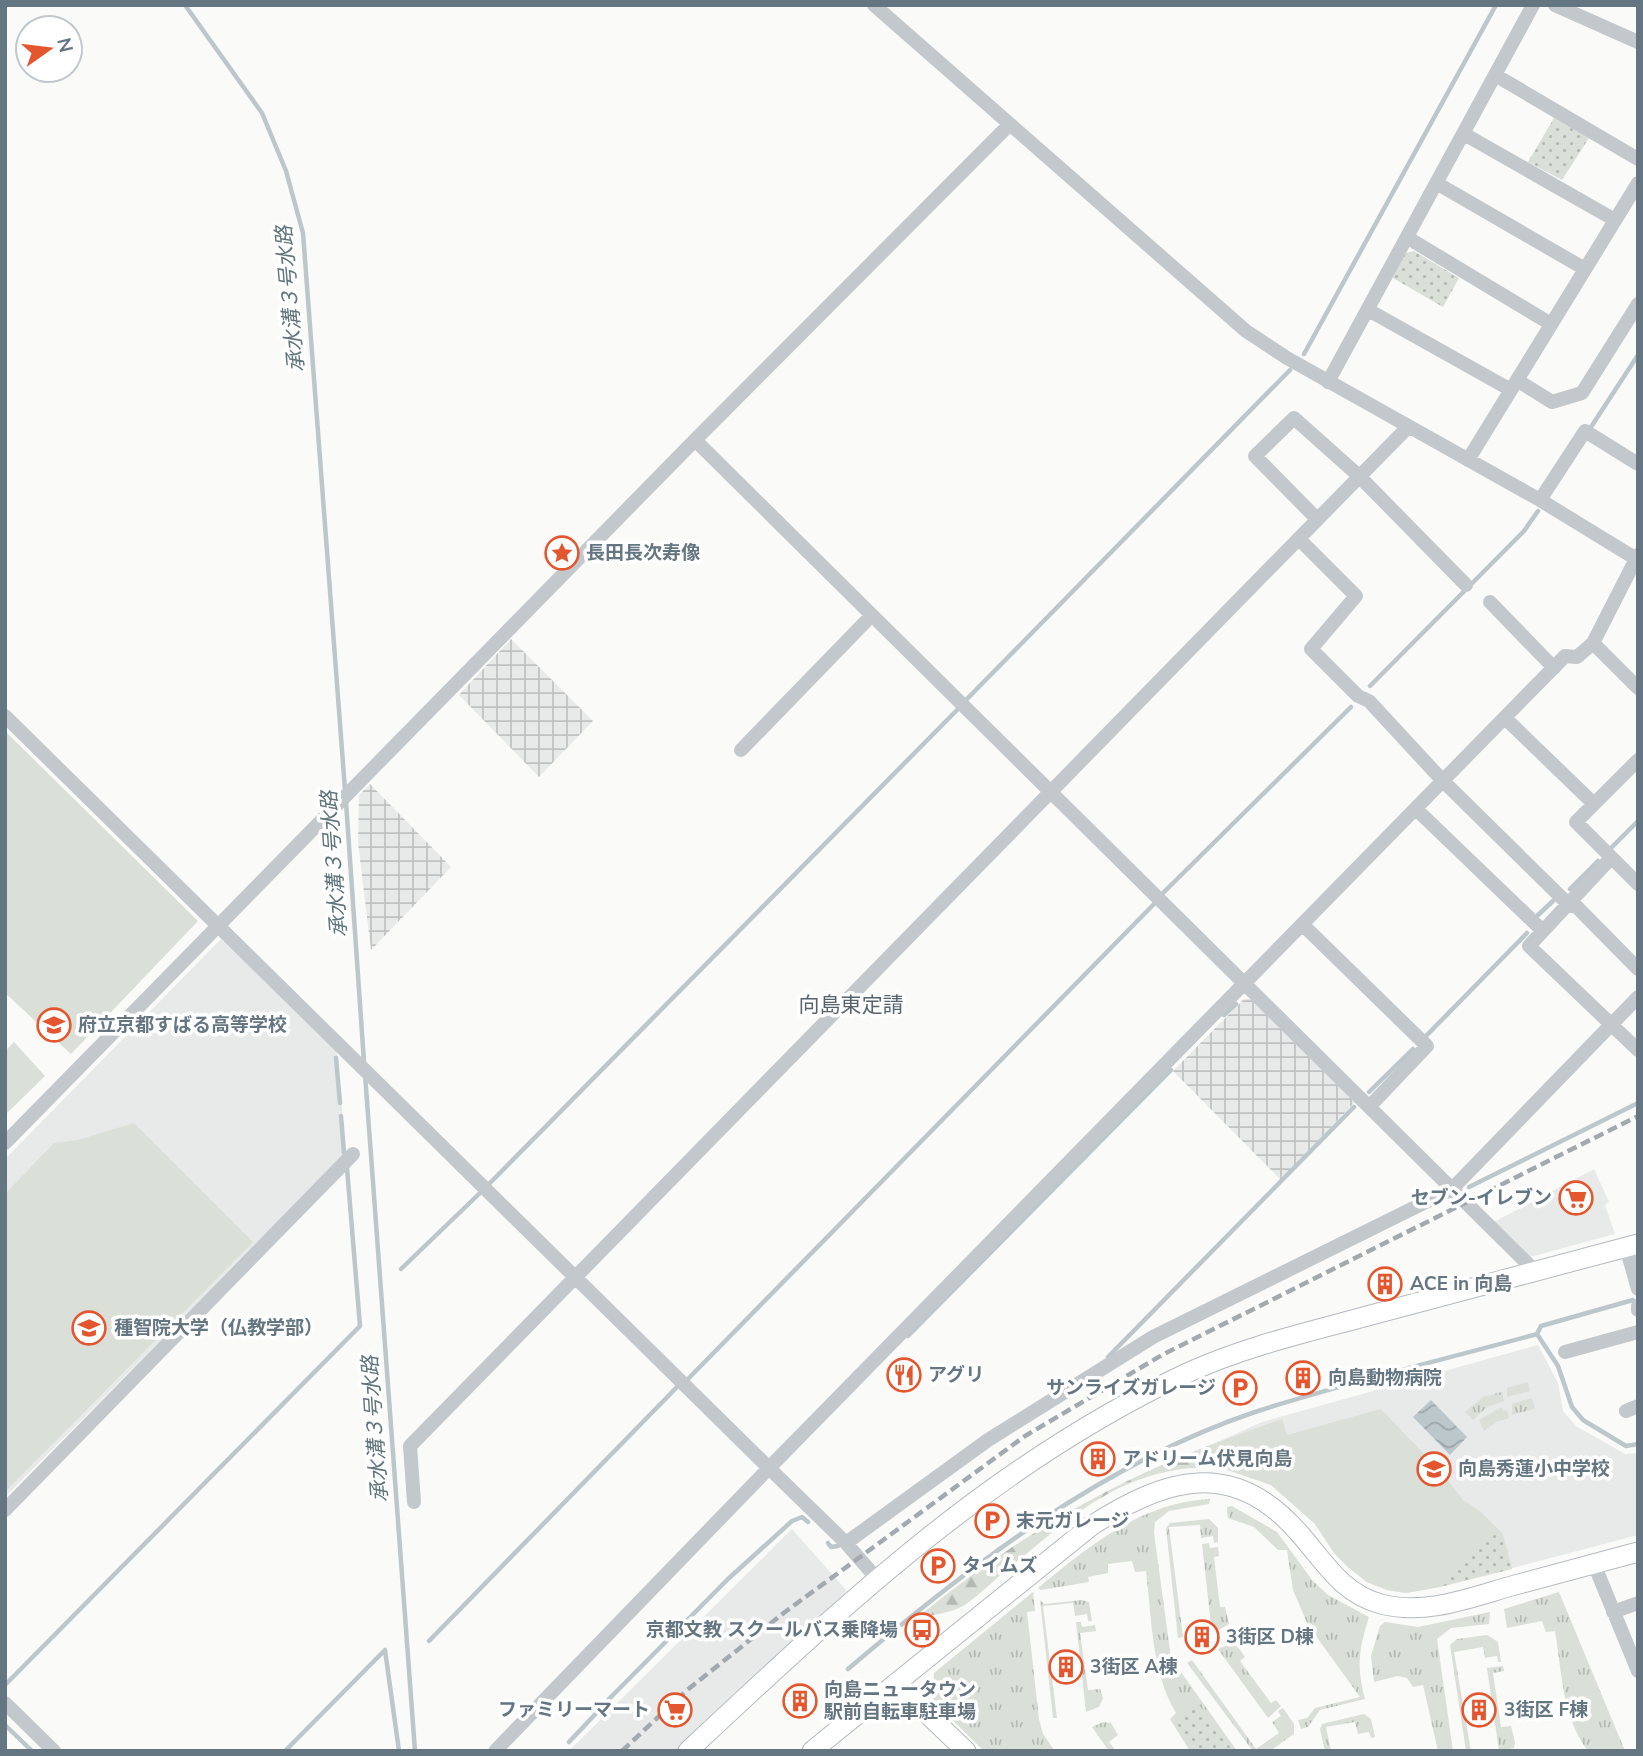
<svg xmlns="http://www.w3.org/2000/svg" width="1643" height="1756" viewBox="0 0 1643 1756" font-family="'Nunito Sans','Noto Sans JP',sans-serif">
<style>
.built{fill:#e8e9e9}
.industrial{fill:url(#industrial-grid)}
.grass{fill:url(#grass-tufts)}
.forest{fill:url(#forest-firs)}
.park{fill:url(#park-dots)}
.pitch{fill:#dadfd7}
.water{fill:url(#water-waves)}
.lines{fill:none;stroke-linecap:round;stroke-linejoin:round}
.stream{stroke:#bbc7cb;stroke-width:4.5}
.secondary-casing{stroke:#b3babf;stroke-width:21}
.street{stroke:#c3c8cc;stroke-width:14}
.secondary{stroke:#fff;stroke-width:19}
.rail{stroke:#a2aab0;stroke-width:4.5;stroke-dasharray:10 5;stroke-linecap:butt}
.labels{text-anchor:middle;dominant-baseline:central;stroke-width:7;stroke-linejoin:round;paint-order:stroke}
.poi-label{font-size:19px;font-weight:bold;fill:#657683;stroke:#fff;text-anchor:start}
.water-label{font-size:21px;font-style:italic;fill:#60757c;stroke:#fff}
.neighbourhood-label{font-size:21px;fill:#57646e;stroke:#fff}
</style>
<defs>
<pattern id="industrial-grid" width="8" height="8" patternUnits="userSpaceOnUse" patternTransform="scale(1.75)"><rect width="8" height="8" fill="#e8e9e9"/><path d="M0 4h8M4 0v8" fill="none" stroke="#c0c1c2"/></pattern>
<pattern id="grass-tufts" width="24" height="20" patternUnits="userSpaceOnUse" patternTransform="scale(1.75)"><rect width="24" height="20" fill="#dadfd7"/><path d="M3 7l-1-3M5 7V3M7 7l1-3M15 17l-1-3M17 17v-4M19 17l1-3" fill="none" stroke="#b4b9b4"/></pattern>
<pattern id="forest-firs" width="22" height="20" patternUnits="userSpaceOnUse" patternTransform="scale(1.75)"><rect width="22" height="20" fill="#dadfd7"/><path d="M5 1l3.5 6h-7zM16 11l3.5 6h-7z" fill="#b4b9b4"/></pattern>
<pattern id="park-dots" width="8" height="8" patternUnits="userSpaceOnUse" patternTransform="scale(1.75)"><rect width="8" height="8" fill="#dadfd7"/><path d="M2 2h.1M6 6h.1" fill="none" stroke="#b4b9b4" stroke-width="1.8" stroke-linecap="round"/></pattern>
<pattern id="water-waves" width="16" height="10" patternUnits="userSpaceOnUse" patternTransform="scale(1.75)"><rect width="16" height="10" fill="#bbc7cb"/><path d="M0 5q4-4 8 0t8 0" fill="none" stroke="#9ca6aa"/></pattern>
</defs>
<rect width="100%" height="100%" fill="#fafaf8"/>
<path class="built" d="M221,939l116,112 9,103 -341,343v-338z
M1594,1169l15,33 -4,3 10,29 -85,23 -36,-35z
M1538,1345l20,38 5,28 13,15 49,28 13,-1v82l-198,52 -34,6 -19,-3 -20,-8 -18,-14 -15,-15 -19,-29 -44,-39 -52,-18 -6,-23 49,-22z
M792,1529l55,62 -167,160h-111z"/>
<path class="industrial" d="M511,639l82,82 -54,56 -80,-82z
M370,784l81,83 -80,83 -13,-107 1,-48z
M1244,999h7l104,103 -74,78 -108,-109z"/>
<path class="grass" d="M1528,1382l2,9 -23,6v-9z
M1502,1392l2,9 -17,6 -14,13 -8,-8 18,-15z
M1532,1398l3,11 -23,6v-11z
M1502,1407l1,4 4,-1 2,8 -13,4 -12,9 -5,-11z
M1210,1499l-1,5 -40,7 -14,11 -1,11 17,125 66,93h-4l-21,-27 -22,16 7,11h-7l-20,-32 6,-6c-25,-42 -24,-94 -30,-142l-11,1 -3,-11 -24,3v9l-20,4 1,5 -48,8 -3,-2c51,-42 104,-86 172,-89z
M1232,1506l45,26 35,48 16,15 41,22c-10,33 -13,48 -4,82l-45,11 -12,17 -7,2 -3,-9 9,-2 8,-10 45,-11 -52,-72 -15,-35 -6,-40h-9l-24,-23 -26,-9 -1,-11z
M1209,1519l9,9v14l-4,1 -1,-7 -12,2 -1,-13 -31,2 14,110 -5,1 -12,-110 4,-5z
M1209,1543l1,5 8,-1 1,9 -5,1 6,50h5l4,17 -17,10 -10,-90z
M1033,1592l2,19 -8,1 12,107 4,15 12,17h-71l-51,-50 1,-28z
M1559,1592l66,159h-37c-26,-34 -26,-79 -33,-120l-9,1 -4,-11 -35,7 -3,-19z
M1040,1600l4,4 38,-4 7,2 3,19h-4l-1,-7 -12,2 -2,-13 -30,3 14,112h-4z
M1490,1612l-1,12 -38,4 -14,11 16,112h-15l-15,-66 -10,2 -6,-9 -9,-2 -24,6 -3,-26 9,-30 5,-4 33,5z
M1076,1622h5l1,5 13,-2 1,6 -16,2 8,57 12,-1 3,9 -4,9 -13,5z
M1487,1635l11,7 3,20h-3l-1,-6 -12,2 -2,-11 -29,5 17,99h-5l-16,-106 7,-6z
M1231,1644l7,3 7,10 -5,4 31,42 5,-3 5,6 -13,12 -50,-69z
M1192,1660l64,89 23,-16 -7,-11 9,-6 -3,-5 5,-3 11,16v10l-24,17h-17l-66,-88z
M1503,1666l1,5 -11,2 8,54 10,-1 4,16 -1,6 -15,3 -12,-83z
M1364,1714l7,5 4,18 -4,1 -2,-6 -11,2 -3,-12 -29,5 5,24h-6l-5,-22 2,-5z
M1103,1722l8,1 7,12 -9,7 7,9h-7l-17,-24z"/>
<path class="forest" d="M1213,1444l6,23c-97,-2 -144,48 -215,105 -13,11 -27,25 -41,34 -13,7 -33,9 -47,13 90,-75 188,-134 297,-175z"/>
<path class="park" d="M1554,118l35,20 -27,42 -34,-18z
M1414,251l45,27 -16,29 -50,-29 12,-25z
M1497,1528l6,6 9,35 -72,18z
M1197,1702l36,49h-36l-22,-30z"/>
<path class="pitch" d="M5,731l193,190 -127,133 -66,-61z
M14,1042l31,34 -40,39v-64z
M134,1123l119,119 -248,250v-298l49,-51 24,-3z
M1381,1409l61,64 21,27 18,12 16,16 -57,59 -34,6 -19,-3 -20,-8 -18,-14 -15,-15 -19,-29 -44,-39 -52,-18 -6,-23 69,-25 5,16z"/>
<path class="water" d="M1431,1400l36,37 -17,18 -37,-38z"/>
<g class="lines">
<path class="stream" d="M185,5l77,108 24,58 17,62 42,557
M1304,354l192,-349
M1591,427l47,-72
M1370,686l154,-155 14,-20
M967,699l323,-329
M346,802l18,260
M1610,849l28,-28
M1570,889l28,-28
M1163,893l188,-186
M1538,915l15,-14
M1224,1015l12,-11
M1427,1035l100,-102
M336,1058l4,45
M365,1074l50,677
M1369,1092l44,-43
M341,1116l3,37
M488,1185l470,-476
M1469,1187l169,-84
M401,1269l80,-77
M1537,1334l4,-8 92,-26
M908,1336l263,-266
M1108,1357l246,-250
M687,1380l467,-476
M828,1543l3,4 7,-1
M429,1641l248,-254
M848,1669c120,-102 255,-206 407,-257 92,-30 188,-52 282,-78l21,32 14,41 11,13 43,26 12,-2
M5,1685l355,-359 -13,-158
M608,1700l120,-121 64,-58 10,-4 6,5
M5,1725l27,26
M569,1742l34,-36
M285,1751l100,-101 14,101"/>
<defs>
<path id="secondary" d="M896,1684l70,67
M688,1751c154,-144 306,-288 499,-378 59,-27 122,-41 184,-58 89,-23 178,-48 267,-71
M812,1751l279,-225c74,-48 142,-69 208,7 25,28 42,60 82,71 45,12 91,-7 134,-19 41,-11 82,-22 123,-33"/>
</defs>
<use href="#secondary" class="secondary-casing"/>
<path class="street" d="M874,5l372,326 41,27 253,142 98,60
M1555,5l83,37
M1495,75l143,84
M1464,134l151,86
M1438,184l147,85
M1408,238l143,86
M1370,311l141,79
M1517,380l35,22 30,-9 56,-89
M1328,382l205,-377
M695,440l840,831
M1468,460l170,-277
M1540,500l45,-69 53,33
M1317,519l-62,-63 39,-38 65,58 107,109
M1299,539l57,57 -45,53 47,47 11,5 74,80 125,123 9,3 61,62
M1490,602l64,66
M1593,643l45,45
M5,716l764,752 796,-812 12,1 16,-14 45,-88
M1505,718l89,86
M741,750l131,-135
M1638,760l-62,62 62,62
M1416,809l127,122
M1611,858l-82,88 109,104
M1303,925l124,121 -57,60
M5,1143l690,-703 315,-316
M1626,1247l12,42
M1638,1306v4
M1565,1352l73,-20
M1626,1411l12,-5
M414,1502l-4,-56 998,-1019
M5,1510l348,-356
M846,1543l142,-103 165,-103 299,-148 186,-192
M1594,1564l44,107
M1613,1612l25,-9
M5,1703l49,48
M495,1751l274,-283 77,75 31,36"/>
<use href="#secondary" class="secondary"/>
<path class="rail" d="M622,1751l64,-60 99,-79 240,-176 137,-81 476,-239"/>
</g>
<defs>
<symbol id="sight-ring" viewBox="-11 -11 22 22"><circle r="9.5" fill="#fff" stroke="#e4572e" stroke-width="1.5"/><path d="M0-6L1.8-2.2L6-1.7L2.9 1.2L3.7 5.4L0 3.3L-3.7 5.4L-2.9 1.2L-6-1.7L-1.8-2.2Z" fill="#e4572e"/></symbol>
<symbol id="school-ring" viewBox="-11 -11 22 22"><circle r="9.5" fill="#fff" stroke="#e4572e" stroke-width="1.5"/><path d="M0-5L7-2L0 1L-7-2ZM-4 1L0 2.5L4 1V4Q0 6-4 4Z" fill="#e4572e"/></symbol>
<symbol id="supermarket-ring" viewBox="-11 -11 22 22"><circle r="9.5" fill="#fff" stroke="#e4572e" stroke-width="1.5"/><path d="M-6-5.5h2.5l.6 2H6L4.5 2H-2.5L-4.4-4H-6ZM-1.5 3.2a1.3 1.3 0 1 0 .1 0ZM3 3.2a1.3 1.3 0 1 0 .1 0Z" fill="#e4572e"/></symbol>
<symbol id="building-ring" viewBox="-11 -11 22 22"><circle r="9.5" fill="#fff" stroke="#e4572e" stroke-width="1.5"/><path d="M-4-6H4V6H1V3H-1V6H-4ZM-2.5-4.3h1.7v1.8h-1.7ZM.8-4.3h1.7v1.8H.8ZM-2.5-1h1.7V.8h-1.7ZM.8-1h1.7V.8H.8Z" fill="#e4572e"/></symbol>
<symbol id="university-ring" viewBox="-11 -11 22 22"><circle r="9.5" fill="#fff" stroke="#e4572e" stroke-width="1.5"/><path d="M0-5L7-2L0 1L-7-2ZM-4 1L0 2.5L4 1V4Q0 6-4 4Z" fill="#e4572e"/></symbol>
<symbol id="restaurant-ring" viewBox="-11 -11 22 22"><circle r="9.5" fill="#fff" stroke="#e4572e" stroke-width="1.5"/><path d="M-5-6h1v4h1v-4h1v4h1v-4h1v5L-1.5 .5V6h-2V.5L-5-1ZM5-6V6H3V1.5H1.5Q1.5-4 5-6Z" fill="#e4572e"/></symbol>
<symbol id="parking-ring" viewBox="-11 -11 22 22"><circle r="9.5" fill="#fff" stroke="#e4572e" stroke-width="1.5"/><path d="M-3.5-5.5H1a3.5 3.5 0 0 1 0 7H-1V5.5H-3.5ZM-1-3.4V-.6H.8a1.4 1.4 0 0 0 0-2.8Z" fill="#e4572e"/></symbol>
<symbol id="bus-ring" viewBox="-11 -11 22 22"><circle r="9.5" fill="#fff" stroke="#e4572e" stroke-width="1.5"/><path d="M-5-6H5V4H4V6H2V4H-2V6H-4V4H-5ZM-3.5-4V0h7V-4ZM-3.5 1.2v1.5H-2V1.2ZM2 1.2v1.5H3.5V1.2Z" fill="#e4572e"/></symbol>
</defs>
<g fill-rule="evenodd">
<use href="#sight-ring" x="543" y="534" width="38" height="38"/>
<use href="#school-ring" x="35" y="1006" width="38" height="38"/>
<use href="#supermarket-ring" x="1557" y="1179" width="38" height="38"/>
<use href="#building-ring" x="1366" y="1265" width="38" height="38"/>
<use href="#university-ring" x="70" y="1309" width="38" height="38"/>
<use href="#restaurant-ring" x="885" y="1356" width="38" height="38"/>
<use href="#building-ring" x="1284" y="1359" width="38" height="38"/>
<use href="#parking-ring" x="1221" y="1369" width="38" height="38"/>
<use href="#building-ring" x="1079" y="1440" width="38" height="38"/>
<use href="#school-ring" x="1415" y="1450" width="38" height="38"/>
<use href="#parking-ring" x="973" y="1502" width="38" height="38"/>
<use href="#parking-ring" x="919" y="1547" width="38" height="38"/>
<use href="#bus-ring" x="903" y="1611" width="38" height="38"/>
<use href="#building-ring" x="1183" y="1618" width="38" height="38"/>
<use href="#building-ring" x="1047" y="1648" width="38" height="38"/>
<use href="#building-ring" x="781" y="1682" width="38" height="38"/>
<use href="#supermarket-ring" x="656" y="1691" width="38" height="38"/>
<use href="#building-ring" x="1460" y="1691" width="38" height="38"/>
</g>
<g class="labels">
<g class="poi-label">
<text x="586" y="553">長田長次寿像</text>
<text x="78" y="1025">府立京都すばる高等学校</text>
<text x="1552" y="1198" text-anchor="end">セブン-イレブン</text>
<text x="1410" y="1284">ACE in 向島</text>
<text x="114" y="1328">種智院大学（仏教学部）</text>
<text x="928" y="1375">アグリ</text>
<text x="1328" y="1378">向島動物病院</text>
<text x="1216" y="1388" text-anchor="end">サンライズガレージ</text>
<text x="1122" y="1459">アドリーム伏見向島</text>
<text x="1458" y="1469">向島秀蓮小中学校</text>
<text x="1016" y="1521">末元ガレージ</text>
<text x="962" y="1566">タイムズ</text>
<text x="898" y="1630" text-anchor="end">京都文教 スクールバス乗降場</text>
<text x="1226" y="1637">3街区 D棟</text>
<text x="1090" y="1667">3街区 A棟</text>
<text x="824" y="1690">向島ニュータウン<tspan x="824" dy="22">駅前自転車駐車場</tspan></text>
<text x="650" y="1710" text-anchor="end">ファミリーマート</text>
<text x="1504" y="1710">3街区 F棟</text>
</g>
<g class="water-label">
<text transform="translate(290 299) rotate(-95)">承水溝３号水路</text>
<text transform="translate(334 864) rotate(-94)">承水溝３号水路</text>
<text transform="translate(375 1429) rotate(-94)">承水溝３号水路</text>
</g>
<g class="neighbourhood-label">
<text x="851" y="1005">向島東定請</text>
</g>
</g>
<rect width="1643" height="1756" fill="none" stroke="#657683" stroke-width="14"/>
<g transform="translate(49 49) rotate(76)"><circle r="33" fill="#ffffff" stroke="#c1c8cd" stroke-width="2"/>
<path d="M0-5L12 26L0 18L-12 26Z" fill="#e4572e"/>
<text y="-10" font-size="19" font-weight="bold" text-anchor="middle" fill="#657683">N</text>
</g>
</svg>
